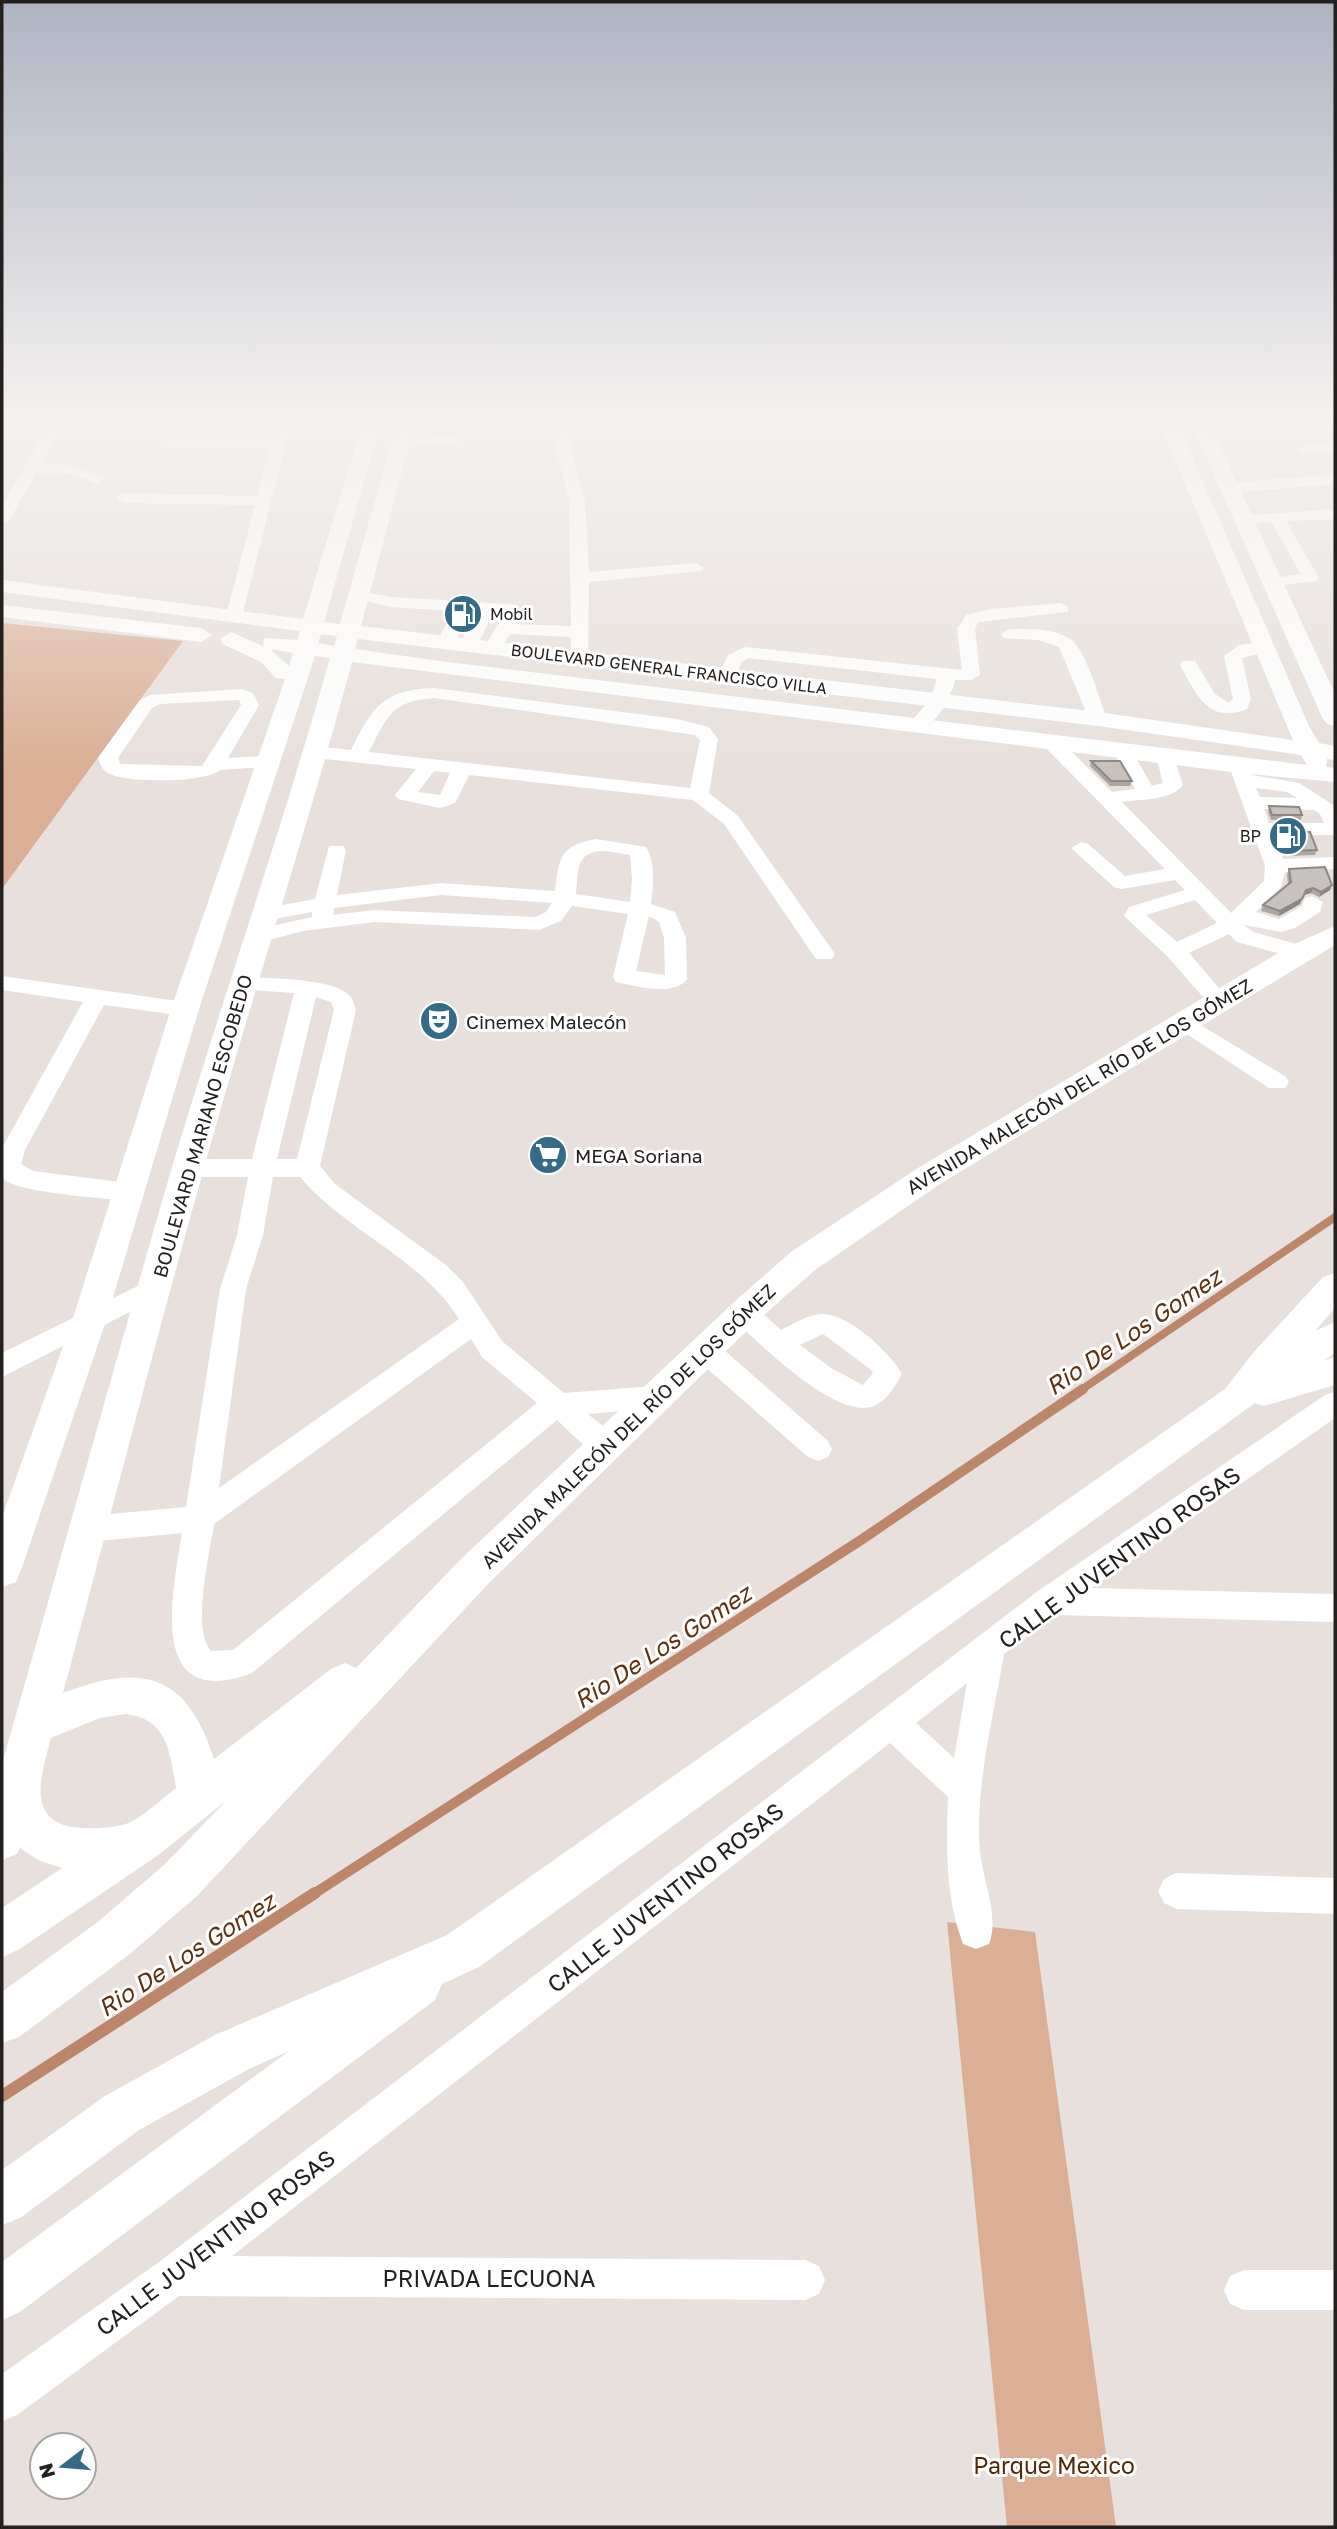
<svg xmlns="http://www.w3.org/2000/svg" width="1337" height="2529" viewBox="0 0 1337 2529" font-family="'Golos Text',sans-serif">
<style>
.green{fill:#daaf95}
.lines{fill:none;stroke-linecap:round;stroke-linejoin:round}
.stream-far2{stroke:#bb8768;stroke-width:8}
.stream-far1{stroke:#bb8768;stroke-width:10}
.stream{stroke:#bb8768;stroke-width:12}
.minor{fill:#fff;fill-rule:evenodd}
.major{fill:#fff;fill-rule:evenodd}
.wall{fill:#aca7a3}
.shaded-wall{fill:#8c8885}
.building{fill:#c8c2be;stroke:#8c8885;stroke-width:2}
.labels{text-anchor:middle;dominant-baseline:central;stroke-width:6;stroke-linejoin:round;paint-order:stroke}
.far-poi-label{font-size:16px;fill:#23201f;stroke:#fff;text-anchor:start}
.far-street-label{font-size:16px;fill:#23201f;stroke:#fff}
.poi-label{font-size:19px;fill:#23201f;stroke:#fff;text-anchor:start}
.street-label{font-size:19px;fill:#23201f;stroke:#fff}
.near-street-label{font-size:23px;fill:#23201f;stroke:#fff}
.near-park-label{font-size:23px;fill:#542705;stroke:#fff}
.near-water-label{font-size:24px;font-style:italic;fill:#5f3111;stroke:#fff}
</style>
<rect width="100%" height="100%" fill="#e7e0dc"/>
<path class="green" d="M2,623l181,18 -181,248z
M947,1922l88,10 81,595h-109z"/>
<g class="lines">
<path class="stream-far2" d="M1081,1390l254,-173"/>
<path class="stream-far1" d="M312,1895l549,-355 222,-151"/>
<path class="stream" d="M2,2096l313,-203"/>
<path class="minor" d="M55,415h14l-28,49 31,1 33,14 -8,5 -27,-11h-34l-26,46 -8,5v-18z
M279,415h14l-51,201 -8,5 -8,-5 29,-111 -131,-2 -8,-5 8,-5 133,3 13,-47 -99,-1 -7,-4 7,-4 101,1z
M548,415h14l23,86 4,71 107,-9 8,5 -2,3 -113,11 -1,76 -9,5 -9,-5 1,-21 -61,-3 -12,19h-12l-3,-4 21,-35 -11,-1 -16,33 -9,5 -9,-5 17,-34h-6l-16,32 -9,5 -9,-5 17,-33 -62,-4 -38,-9v-8l38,7 119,7 6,1 5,11 -5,8 55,2 -2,-125z
M1259,415h39c-9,7 -33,10 -42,3z
M454,435l7,4 -2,3 -59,5 -7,-4 7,-4z
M1335,442v8l-30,4 -7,-4 7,-4z
M1335,474v10l-107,9 -8,-5 8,-5z
M1335,509v10l-49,2 33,57 -2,3 -51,6v-8l35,-5 -30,-52 -28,2 -8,-5 2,-3z
M1061,603l8,5 -2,4 -89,10 -3,7 5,46 -9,5h-16c-4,18 -19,46 -38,51l-9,-6 21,-24 8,-22 -189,-21 -6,4 -8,17 -6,1 -9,-5 9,-20 17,-8 217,23 -5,-41 9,-14 24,-6z
M1010,629c19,0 43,-1 60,10 16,10 30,62 37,80l-2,4h-14l-2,-4 -30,-72 -20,-7 -35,-2 -3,-4z
M1264,642l9,5 -3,4 -28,7 9,41 -4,10c-38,16 -51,-15 -67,-44l3,-4h12l20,33 14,9 4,-4 -9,-43 15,-11z
M434,688l243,31 32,8 9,12 -9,54 29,23 97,138 -3,5h-16l-92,-135 -31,-24 -224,-25 -14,28 -15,5 -42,-9 -3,-4 21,-26 -100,-11 -9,-6 9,-6 35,4c22,-43 31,-60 83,-62zM434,698l261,37 5,5 -10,48 -321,-36c18,-35 22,-51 65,-54zM434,771l16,2 -10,22 -22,-3z
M241,689l12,4 6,12 -31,53 40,-2 10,6 -3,4 -55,4c-13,13 -97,14 -114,2 -4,-3 -6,-9 -8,-14l42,-58 10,-5zM239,700l2,5 -39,61 -82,-2 -2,-6 34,-50 8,-4z
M1051,736l7,2 54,54 23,-3 -22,-39 2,-4h14l23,40 11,-3 -7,-27 2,-4h14l11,33c-12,16 -43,14 -61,17l109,111 33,-32 1,-15 -36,-100 3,-4h14l6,13 47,8 36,23v29h-61l9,24 52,-2v12l-50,3 -4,15 -25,25 23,7 23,-13 3,-8 7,-2 11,6 -3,10 -25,16 -13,4 -38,-7 9,7 55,15 3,5 -3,5 -8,2 -63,-17 -8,-8 -40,19 41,48 -3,5h-16l-44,-50 -43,-40 5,-9 56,-17 -10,-10 -54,9 -7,-2 -43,-39 10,-6 7,2 37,32 40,-7 -121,-123 -2,-4zM1256,788l31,4 10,6 -37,-1zM1264,809l50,1 6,4 4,9h-55zM1195,900l22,23 -40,19 -31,-27z
M596,839l50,8c10,16 7,39 5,57l24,8 11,26 1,41c-12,18 -53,7 -71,3l-3,-5 15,-63 -56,-8 -11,15 -22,9 -165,-8 -71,9 -45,12 -11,-7 3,-5 62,-14v-5l-49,9 -11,-6 3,-5 60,-11 14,-53h14l3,4 -9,45 104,-12 114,8c4,-34 5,-45 41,-52zM607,851l23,4 2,24 -2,23 -54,-8c3,-26 -1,-44 31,-43zM441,895l111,8 -6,9 -10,5 -162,-7 -41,5 1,-7zM649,916l10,6 5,16 1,37 -29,-4z
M2,976l183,26 8,2 3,5 -3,5 -8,2 -81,-11 -79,145 -4,14 12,7 95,12 9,3 4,6 -4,6 -9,3c-24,-3 -107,-8 -123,-21 -5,-6 -3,-24 -3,-32l81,-146 -81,-12z
M242,977c22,1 93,1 107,18 4,4 5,10 7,15l-36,156 15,18 111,81 17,17 39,59 62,52 91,-7 10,3 4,8 -4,8 -10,3 -67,6 28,23 4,8 -4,8c-23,8 -43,-19 -59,-33l-305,253c-107,40 -79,-82 -70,-140l-93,9 -11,-4 -4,-9 4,-9 11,-4 97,-9 34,-218 17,-54 11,-58h-60l-9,-3 -3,-6 3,-6 9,-3h64l42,-166 -60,-4 -3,-5 3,-5zM316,997l15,5 3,8 -37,149h-20zM273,1177h27c47,55 120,80 159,142l-240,169 27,-199 17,-54zM471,1339l11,18 55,46 -304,247 -22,1c-20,-21 -1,-99 3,-127z
M1184,1015l101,61 4,6 -4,6h-16l-93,-61 -3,-5 3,-5z
M156,1277l9,3 4,7 -4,7 -163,83v-24z
M744,1303l10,3 27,24c13,-6 27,-16 41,-16 24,-2 69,39 80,60 -8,15 -20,34 -39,34 -39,-1 -101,-62 -129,-88l-3,-7 3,-7zM823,1334l47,35 3,4 -10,12 -32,-17 -31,-23z
M705,1339l10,3 113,99 4,8 -4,8 -10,4 -10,-4 -113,-99 -4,-8 4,-8z
M1335,1392v26l-243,170 243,6v28l-280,-7 -51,39c-10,61 -32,145 -23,205 4,26 18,60 8,85l-13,5 -13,-5c-18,-46 -17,-99 -15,-147l-58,-54 -658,513 573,4 14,6 6,14 -6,14 -14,6 -626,-4 -162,119 -15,6v-47l157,-112 879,-671 287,-196zM967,1683l-13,75 -38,-35z
M1176,1873l159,5v36l-159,-5 -12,-6 -6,-12 6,-12z
M1244,2270h91v40h-91l-14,-6 -6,-14 6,-14z"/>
<path class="major" d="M365,415h18l-59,207 16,2 59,-209h18l-56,211 737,86 195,28 -137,-325h18l135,311 10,17 16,3v14l-8,-1 -1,8 9,1v14l-96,-9 -887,-111c-45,169 -101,336 -148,506 -49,174 -94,350 -141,525 80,-31 124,-19 151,66l117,-90 14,-6 11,5 105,-109 271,-255 59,-52 127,-84 372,-222 45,-20v19l-395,239 -125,86 -59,52 -267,261 -292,313 -66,57 -112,84 -17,6v-51l97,-71 66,-57 62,-64 -70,56 -139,94 -16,7v-49l60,-40 -24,-8 -18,-12 -3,6 -15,6v-96c57,-199 112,-398 170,-597 51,-170 110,-338 158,-509l-15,-2 -116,353 -93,312 -85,249 -5,12 -14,5v-70l70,-196 99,-312 114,-330 -9,-1 -15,-16 -38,-18 -3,-5 11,-7 32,14 1,-8 33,2 3,-9 -298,-39v-12l301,39zM321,634l16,2 -3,10 -16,-3zM358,639l740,87 203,29 6,10 -860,-103 -92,-13zM270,649l23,4 -4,13zM126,1714c42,5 44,39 50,74 -14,11 -28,24 -43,33 -11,6 -33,8 -47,7 -62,-1 -46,-49 -35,-90l49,-20z
M1187,415h18l130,279v32l-8,-2 -4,-5z
M2,605l199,23 11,7 -11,7 -199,-25z
M1335,1273v35l-20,23 20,-9v31l-12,8 12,-4v28l-71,21 -9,-3 -776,564 -37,17 -7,16 -415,312 -18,8v-58l287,-211 -40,18 -110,61 -119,88 -18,7v-55l103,-74 110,-61 232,-100 778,-546 28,-36 70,-76z"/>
</g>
<path class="wall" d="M1091,761l41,20 -2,5h-20l-20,-20z
M1269,806l33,9 -1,5h-30l-3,-8z
M1279,832l38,18 -2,5 -30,1 -7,-18z
M1289,869l43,16 -2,5 -11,7 -8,-4 -7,2 -4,9 -21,12 -18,-5 2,-6 25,-21 -1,-9z"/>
<path class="shaded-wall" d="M1332,885l-2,5 -11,7 2,-5z
M1313,888l-2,5 -7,2 -4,9 -21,12 1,-5 26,-21z"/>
<path class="building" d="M1091,761h29l12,20h-21z
M1269,806l30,1 3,8h-30z
M1279,832h31l7,18 -30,1z
M1325,867l7,18 -11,7 -8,-4 -7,2 -4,9 -22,12 -17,-6 28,-23 -2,-13z"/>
<linearGradient id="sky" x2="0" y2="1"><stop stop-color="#b0b4c2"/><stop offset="0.54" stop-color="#f4f1ef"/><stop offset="1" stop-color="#f4f1ef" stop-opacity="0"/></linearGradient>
<rect width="1337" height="769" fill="url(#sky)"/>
<defs>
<symbol id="fuel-disc" viewBox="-11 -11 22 22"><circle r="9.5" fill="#346b86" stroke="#fff"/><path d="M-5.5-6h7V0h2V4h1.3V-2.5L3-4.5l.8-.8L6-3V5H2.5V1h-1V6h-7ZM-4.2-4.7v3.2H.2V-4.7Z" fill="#fff"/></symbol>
<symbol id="theatre-disc" viewBox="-11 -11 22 22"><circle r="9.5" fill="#346b86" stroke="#fff"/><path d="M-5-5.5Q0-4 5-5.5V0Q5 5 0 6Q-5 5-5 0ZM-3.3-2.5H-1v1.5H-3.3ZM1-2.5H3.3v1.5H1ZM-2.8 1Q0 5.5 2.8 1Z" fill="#fff"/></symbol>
<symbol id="supermarket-disc" viewBox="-11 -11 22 22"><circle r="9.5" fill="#346b86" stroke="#fff"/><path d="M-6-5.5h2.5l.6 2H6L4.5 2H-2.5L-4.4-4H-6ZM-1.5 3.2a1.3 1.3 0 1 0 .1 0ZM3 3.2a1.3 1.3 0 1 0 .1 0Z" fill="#fff"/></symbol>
</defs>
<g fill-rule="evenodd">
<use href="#fuel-disc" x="441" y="592" width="44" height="44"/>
<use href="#fuel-disc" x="1266" y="814" width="44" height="44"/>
<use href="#theatre-disc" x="417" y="999" width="44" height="44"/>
<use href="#supermarket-disc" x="526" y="1133" width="44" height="44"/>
</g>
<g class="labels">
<g class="far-poi-label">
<text x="490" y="614">Mobil</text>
<text x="1261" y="836" text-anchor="end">BP</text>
</g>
<g class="far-street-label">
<text transform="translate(669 669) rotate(7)">BOULEVARD GENERAL FRANCISCO VILLA</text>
</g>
<g class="poi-label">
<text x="466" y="1021">Cinemex Malecón</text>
<text x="575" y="1155">MEGA Soriana</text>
</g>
<g class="street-label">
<text transform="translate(1079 1086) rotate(-31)">AVENIDA MALECÓN DEL RÍO DE LOS GÓMEZ</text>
<text transform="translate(202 1126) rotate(-74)">BOULEVARD MARIANO ESCOBEDO</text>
<text transform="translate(628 1426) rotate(-44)">AVENIDA MALECÓN DEL RÍO DE LOS GÓMEZ</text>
</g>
<g class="near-street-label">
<text transform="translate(1119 1557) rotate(-36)">CALLE JUVENTINO ROSAS</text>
<text transform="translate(665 1897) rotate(-38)">CALLE JUVENTINO ROSAS</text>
<text transform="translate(215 2242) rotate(-37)">CALLE JUVENTINO ROSAS</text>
<text x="489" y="2278">PRIVADA LECUONA</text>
</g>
<g class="near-park-label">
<text x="1054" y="2465">Parque Mexico</text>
</g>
<g class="near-water-label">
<text transform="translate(1133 1331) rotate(-34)">Rio De Los Gomez</text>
<text transform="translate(662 1646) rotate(-33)">Rio De Los Gomez</text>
<text transform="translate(186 1954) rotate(-33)">Rio De Los Gomez</text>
</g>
</g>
<rect width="1337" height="2529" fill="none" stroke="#23201f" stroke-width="7"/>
<g transform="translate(63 2466) rotate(254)"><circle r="33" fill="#ffffff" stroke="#a7a6a5" stroke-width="2"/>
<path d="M0-5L12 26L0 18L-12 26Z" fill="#346b86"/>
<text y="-10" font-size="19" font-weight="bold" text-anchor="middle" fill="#23201f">N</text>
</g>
</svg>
